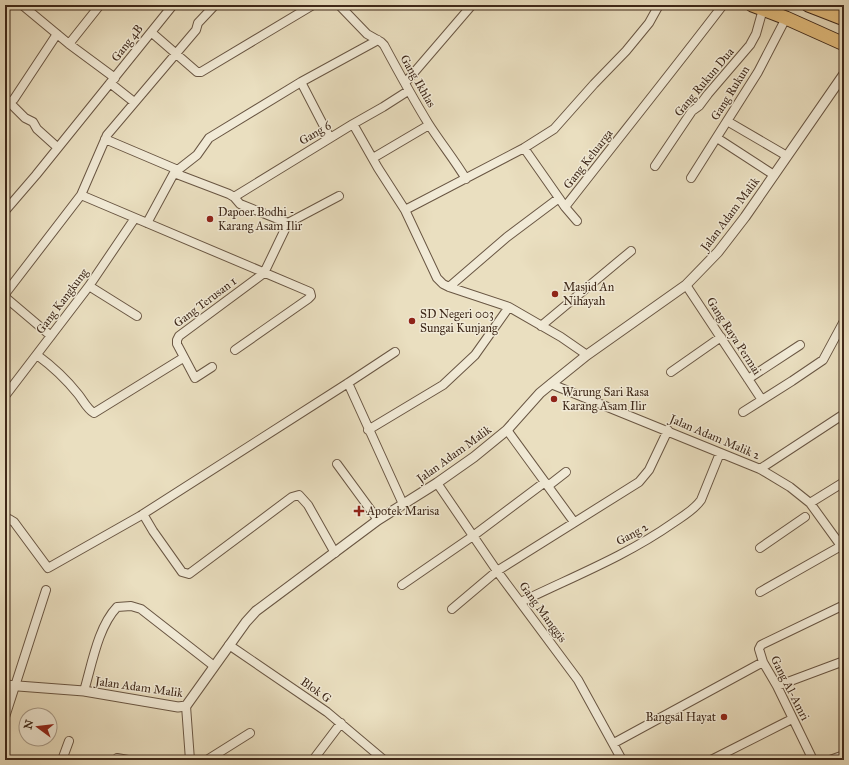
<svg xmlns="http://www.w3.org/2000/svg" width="849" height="765" viewBox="0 0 849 765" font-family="'IM FELL Great Primer',serif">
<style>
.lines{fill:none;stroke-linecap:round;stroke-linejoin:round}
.minor-casing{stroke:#695643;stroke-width:10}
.tertiary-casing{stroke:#695643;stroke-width:11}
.trunk-casing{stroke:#3e2819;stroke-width:15}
.minor{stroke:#f1ead6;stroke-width:8}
.tertiary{stroke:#f1ead6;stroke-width:9}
.trunk{stroke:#e5c080;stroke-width:13}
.poi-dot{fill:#8f2418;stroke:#f1ead6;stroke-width:1.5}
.labels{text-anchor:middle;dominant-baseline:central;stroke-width:3;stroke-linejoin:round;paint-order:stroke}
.street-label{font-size:12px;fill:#3e2819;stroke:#f1ead6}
.poi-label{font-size:12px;fill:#3e2819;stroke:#f1ead6;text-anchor:start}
</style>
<rect width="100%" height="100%" fill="#eadfc0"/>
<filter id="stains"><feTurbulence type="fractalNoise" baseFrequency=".005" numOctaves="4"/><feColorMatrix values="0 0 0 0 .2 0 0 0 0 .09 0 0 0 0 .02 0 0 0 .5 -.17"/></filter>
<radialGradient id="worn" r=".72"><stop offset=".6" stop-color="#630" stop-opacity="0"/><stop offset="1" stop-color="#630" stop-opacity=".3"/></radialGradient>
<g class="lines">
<defs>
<path id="minor" d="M22,5l47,39 46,34
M215,5l-17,18 -2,7 -89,105 -26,60 229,97 1,4 -3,3 -73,51
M339,5l28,29 14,8 3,3c14,26 28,52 44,78 12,19 26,36 38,56
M151,32l46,40h4l112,-67
M69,44l31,-39
M301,82l29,56
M110,83l24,19
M405,83l67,-78
M10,103l15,15 8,4 4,7 20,18
M5,107l9,-8 43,-65
M727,121l60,35
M353,124l25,44 27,42 32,68 6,6 6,3 60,20 52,30 26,18
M717,138l57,37
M105,139l73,31
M524,148l35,50
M373,158l56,-33
M655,166l37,-55 7,-5 9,-12 42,-49 6,-11 7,-25
M174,173l55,21 5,3 6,7 48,19 51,-27
M691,178l67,-106 28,-54
M234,197l119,-73 30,-17 25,-16
M565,207l12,14
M405,210l119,-62 30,-19 40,-45 32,-33 23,-28 10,-18
M5,211l31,-36 137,-170
M147,223l27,-50 23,-18 12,-17 92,-56 77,-42
M686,285l76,115
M89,286l48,30
M449,287l58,-50 52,-39 6,9c53,-68 106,-134 158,-202
M5,294l76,-99
M5,297l46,39
M541,326l90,-75
M37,355c15,11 29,24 41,39 5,6 9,15 16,19l89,-55
M212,367l-17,11 -18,-34v-4l2,-4 85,-63 24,-50
M671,372l50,-35
M748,379l52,-34
M348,383l55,121
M551,384l209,85 30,18 20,16 34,47
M5,396l84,-110 46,-68
M743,412l49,-31 31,-21 21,-39
M368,430l75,-45 32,-30 34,-48
M507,430l67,92
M337,464l41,56
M760,469l84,-55
M437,483l60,88 81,109 44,80
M548,486l18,-14
M810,503l34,-21
M143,514l10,17 29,41 7,2 103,-77 7,-2 9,10 27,48
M5,520l4,-1 5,3 34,46 92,-52 208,-133 47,-31
M760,548l45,-31
M402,585l71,-49 72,-54
M760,592l81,-46
M521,602c51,-25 105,-46 152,-79 10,-7 21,-13 28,-23l19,-47
M452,609l45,-38 142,-89 10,-12 19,-40
M229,645l98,67 57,48
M777,686l67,-25
M84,691c8,-27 14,-64 33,-84l14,-1 10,3 73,57
M186,706l4,54
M5,717l41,-127
M614,743l149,-81
M117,758l11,2
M62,760l7,-19
M207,760l43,-27
M313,760l28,-37
M711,760l81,-41
M813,760l-36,-74 -14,-24 -4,-13 2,-4 83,-40
M830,760l14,-5"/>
<path id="tertiary" d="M5,685l79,6 94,16 8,-1 60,-84 10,-11 122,-91 59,-37 37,-26 33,-27 33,-37 11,-9 36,-29 99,-70 32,-33 27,-35 99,-143"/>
<path id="trunk" d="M752,5l34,13 58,26
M808,5l36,14"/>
</defs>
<use href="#minor" class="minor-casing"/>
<use href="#tertiary" class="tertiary-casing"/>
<use href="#trunk" class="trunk-casing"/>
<use href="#minor" class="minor"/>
<use href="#tertiary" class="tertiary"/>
<use href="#trunk" class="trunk"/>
</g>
<g class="poi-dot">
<circle cx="210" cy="219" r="4"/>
<circle cx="555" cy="294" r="4"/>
<circle cx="412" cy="321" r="4"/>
<circle cx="554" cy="399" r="4"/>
<path d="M357 505h4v4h4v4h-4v4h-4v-4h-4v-4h4z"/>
<circle cx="724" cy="717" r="4"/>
</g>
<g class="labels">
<g class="street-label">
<text transform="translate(127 43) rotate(-52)">Gang 4B</text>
<text transform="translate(418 81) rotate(60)">Gang Ikhlas</text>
<text transform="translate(704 82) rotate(-50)">Gang Rukun Dua</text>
<text transform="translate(730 93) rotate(-58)">Gang Rukun</text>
<text transform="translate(315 133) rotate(-31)">Gang 6</text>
<text transform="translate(588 159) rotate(-52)">Gang Keluarga</text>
<text transform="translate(730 214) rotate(-53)">Jalan Adam Malik</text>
<text transform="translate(62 301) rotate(-53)">Gang Kangkung</text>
<text transform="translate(205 302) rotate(-37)">Gang Terusan 1</text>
<text transform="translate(734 336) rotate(57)">Gang Raya Permai</text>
<text transform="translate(715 437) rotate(23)">Jalan Adam Malik 2</text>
<text transform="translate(454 454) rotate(-36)">Jalan Adam Malik</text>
<text transform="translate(632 534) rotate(-29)">Gang 2</text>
<text transform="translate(543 612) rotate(54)">Gang Manggis</text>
<text transform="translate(139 687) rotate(8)">Jalan Adam Malik</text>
<text transform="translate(790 688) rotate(63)">Gang Al-Amri</text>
<text transform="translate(316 690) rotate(35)">Blok G</text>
</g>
<g class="poi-label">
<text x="218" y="212">Dapoer Bodhi -<tspan x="218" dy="14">Karang Asam Ilir</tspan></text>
<text x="563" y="287">Masjid An<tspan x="563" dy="14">Nihayah</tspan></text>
<text x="420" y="314">SD Negeri 003<tspan x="420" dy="14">Sungai Kunjang</tspan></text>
<text x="562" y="392">Warung Sari Rasa<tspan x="562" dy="14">Karang Asam Ilir</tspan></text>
<text x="367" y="511">Apotek Marisa</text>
<text x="716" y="717" text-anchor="end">Bangsal Hayat</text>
</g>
</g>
<rect width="849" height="765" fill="none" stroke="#eadfc0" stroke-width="20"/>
<rect x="6" y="6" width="837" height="753" fill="none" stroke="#3e2819" stroke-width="2"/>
<rect x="10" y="10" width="829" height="745" fill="none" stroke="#3e2819"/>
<g transform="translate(38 727) rotate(285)"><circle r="19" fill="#f1ead6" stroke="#a99c8a"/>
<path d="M0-3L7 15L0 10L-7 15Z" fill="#8f2418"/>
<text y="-6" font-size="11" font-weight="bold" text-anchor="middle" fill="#3e2819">N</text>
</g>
<rect width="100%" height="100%" filter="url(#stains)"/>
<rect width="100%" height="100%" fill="url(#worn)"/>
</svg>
